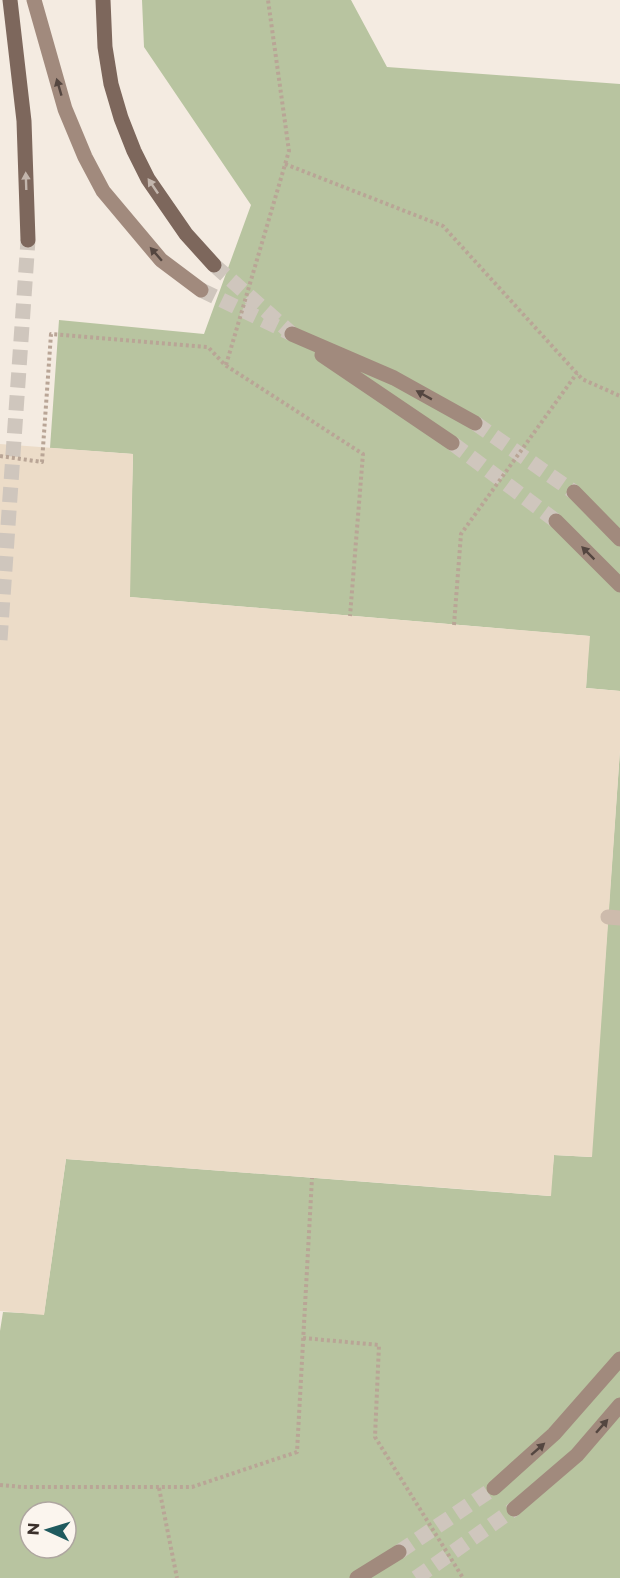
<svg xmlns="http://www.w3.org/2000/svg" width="620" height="1578" viewBox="0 0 620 1578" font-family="Montserrat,sans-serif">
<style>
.green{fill:#b8c4a0;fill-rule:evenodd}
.plaza{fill:#ecdcc8}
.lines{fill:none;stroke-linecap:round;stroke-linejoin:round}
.secondary-tunnel{stroke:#cfc6bd;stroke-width:15;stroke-dasharray:15 8;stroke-linecap:butt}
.primary-tunnel{stroke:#cfc6bd;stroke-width:15;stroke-dasharray:15 8;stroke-linecap:butt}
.path{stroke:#b9a596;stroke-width:4;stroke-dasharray:3 3;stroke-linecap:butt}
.street{stroke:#cdbbac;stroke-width:15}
.secondary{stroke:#a18a7d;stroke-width:15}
.primary{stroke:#7d675c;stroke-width:15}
.oneway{fill:#544640}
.oneway2{fill:#c2b5ac}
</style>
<rect width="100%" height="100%" fill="#f4ebe1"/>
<path class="green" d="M142,0h209l36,67 233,17v607l-34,-3 3,-52 -460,-39 4,-143 -83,-6 9,-128 145,14 47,-129 -107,-158z
M620,750v828h-620v-247l3,-19 41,2 22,-155 484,37 4,-41 37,2zM30,1512h36v36h-36z"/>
<path class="plaza" d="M0,444l133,10 -3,143 460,39 -4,52 34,3v59l-28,407 -38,-2 -3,41 -485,-37 -22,156 -44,-4z"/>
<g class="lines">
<path class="secondary-tunnel" d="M201,290l91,44
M475,423l99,69
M452,443l104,78
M399,1552l95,-64
M416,1578l98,-69"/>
<path class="primary-tunnel" d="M214,265l78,69
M0,640l28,-400"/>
<path class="path" d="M285,164l158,62 139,153 38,17
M226,365l63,-214 -21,-151
M0,456l42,6 9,-128 157,13 17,18 138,89 -13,162
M454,625l7,-91 116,-161
M303,1338l76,7 -4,92 88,141
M0,1485l22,2h170l105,-35 15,-274
M159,1488l18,90"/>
<path class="street" d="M608,917l12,1"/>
<path class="secondary" d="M34,0l31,109 20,48 18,34 58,69 40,30
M292,334l102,44 81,45
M322,355l130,88
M574,492l46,47
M556,521l64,64
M494,1488l60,-54 66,-75
M514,1509l63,-54 43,-50
M357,1578l42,-26"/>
<path class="primary" d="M10,0l14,121 4,119
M103,0l2,47 6,37 10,34 13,33 14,28 38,55 28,31"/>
</g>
<defs><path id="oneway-solid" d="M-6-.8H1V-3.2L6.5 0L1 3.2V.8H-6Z" transform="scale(1.5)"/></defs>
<g class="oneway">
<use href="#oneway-solid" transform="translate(59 87) rotate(-106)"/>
<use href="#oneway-solid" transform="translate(156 254) rotate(-131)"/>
<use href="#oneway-solid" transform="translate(424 395) rotate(-151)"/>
<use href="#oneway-solid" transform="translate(588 553) rotate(-135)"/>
<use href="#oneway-solid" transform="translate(602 1426) rotate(-49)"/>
<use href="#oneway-solid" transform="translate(538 1449) rotate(-41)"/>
</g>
<g class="oneway2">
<use href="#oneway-solid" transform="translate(26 181) rotate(-92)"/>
<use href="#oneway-solid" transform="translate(153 186) rotate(-124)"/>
</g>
<g transform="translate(48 1530) rotate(274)"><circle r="28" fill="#fbf5ee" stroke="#aea6a0" stroke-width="1.5"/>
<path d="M0-4.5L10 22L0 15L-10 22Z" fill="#1f5a5e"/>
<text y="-9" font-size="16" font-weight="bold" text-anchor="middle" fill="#3b302b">N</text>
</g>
</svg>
